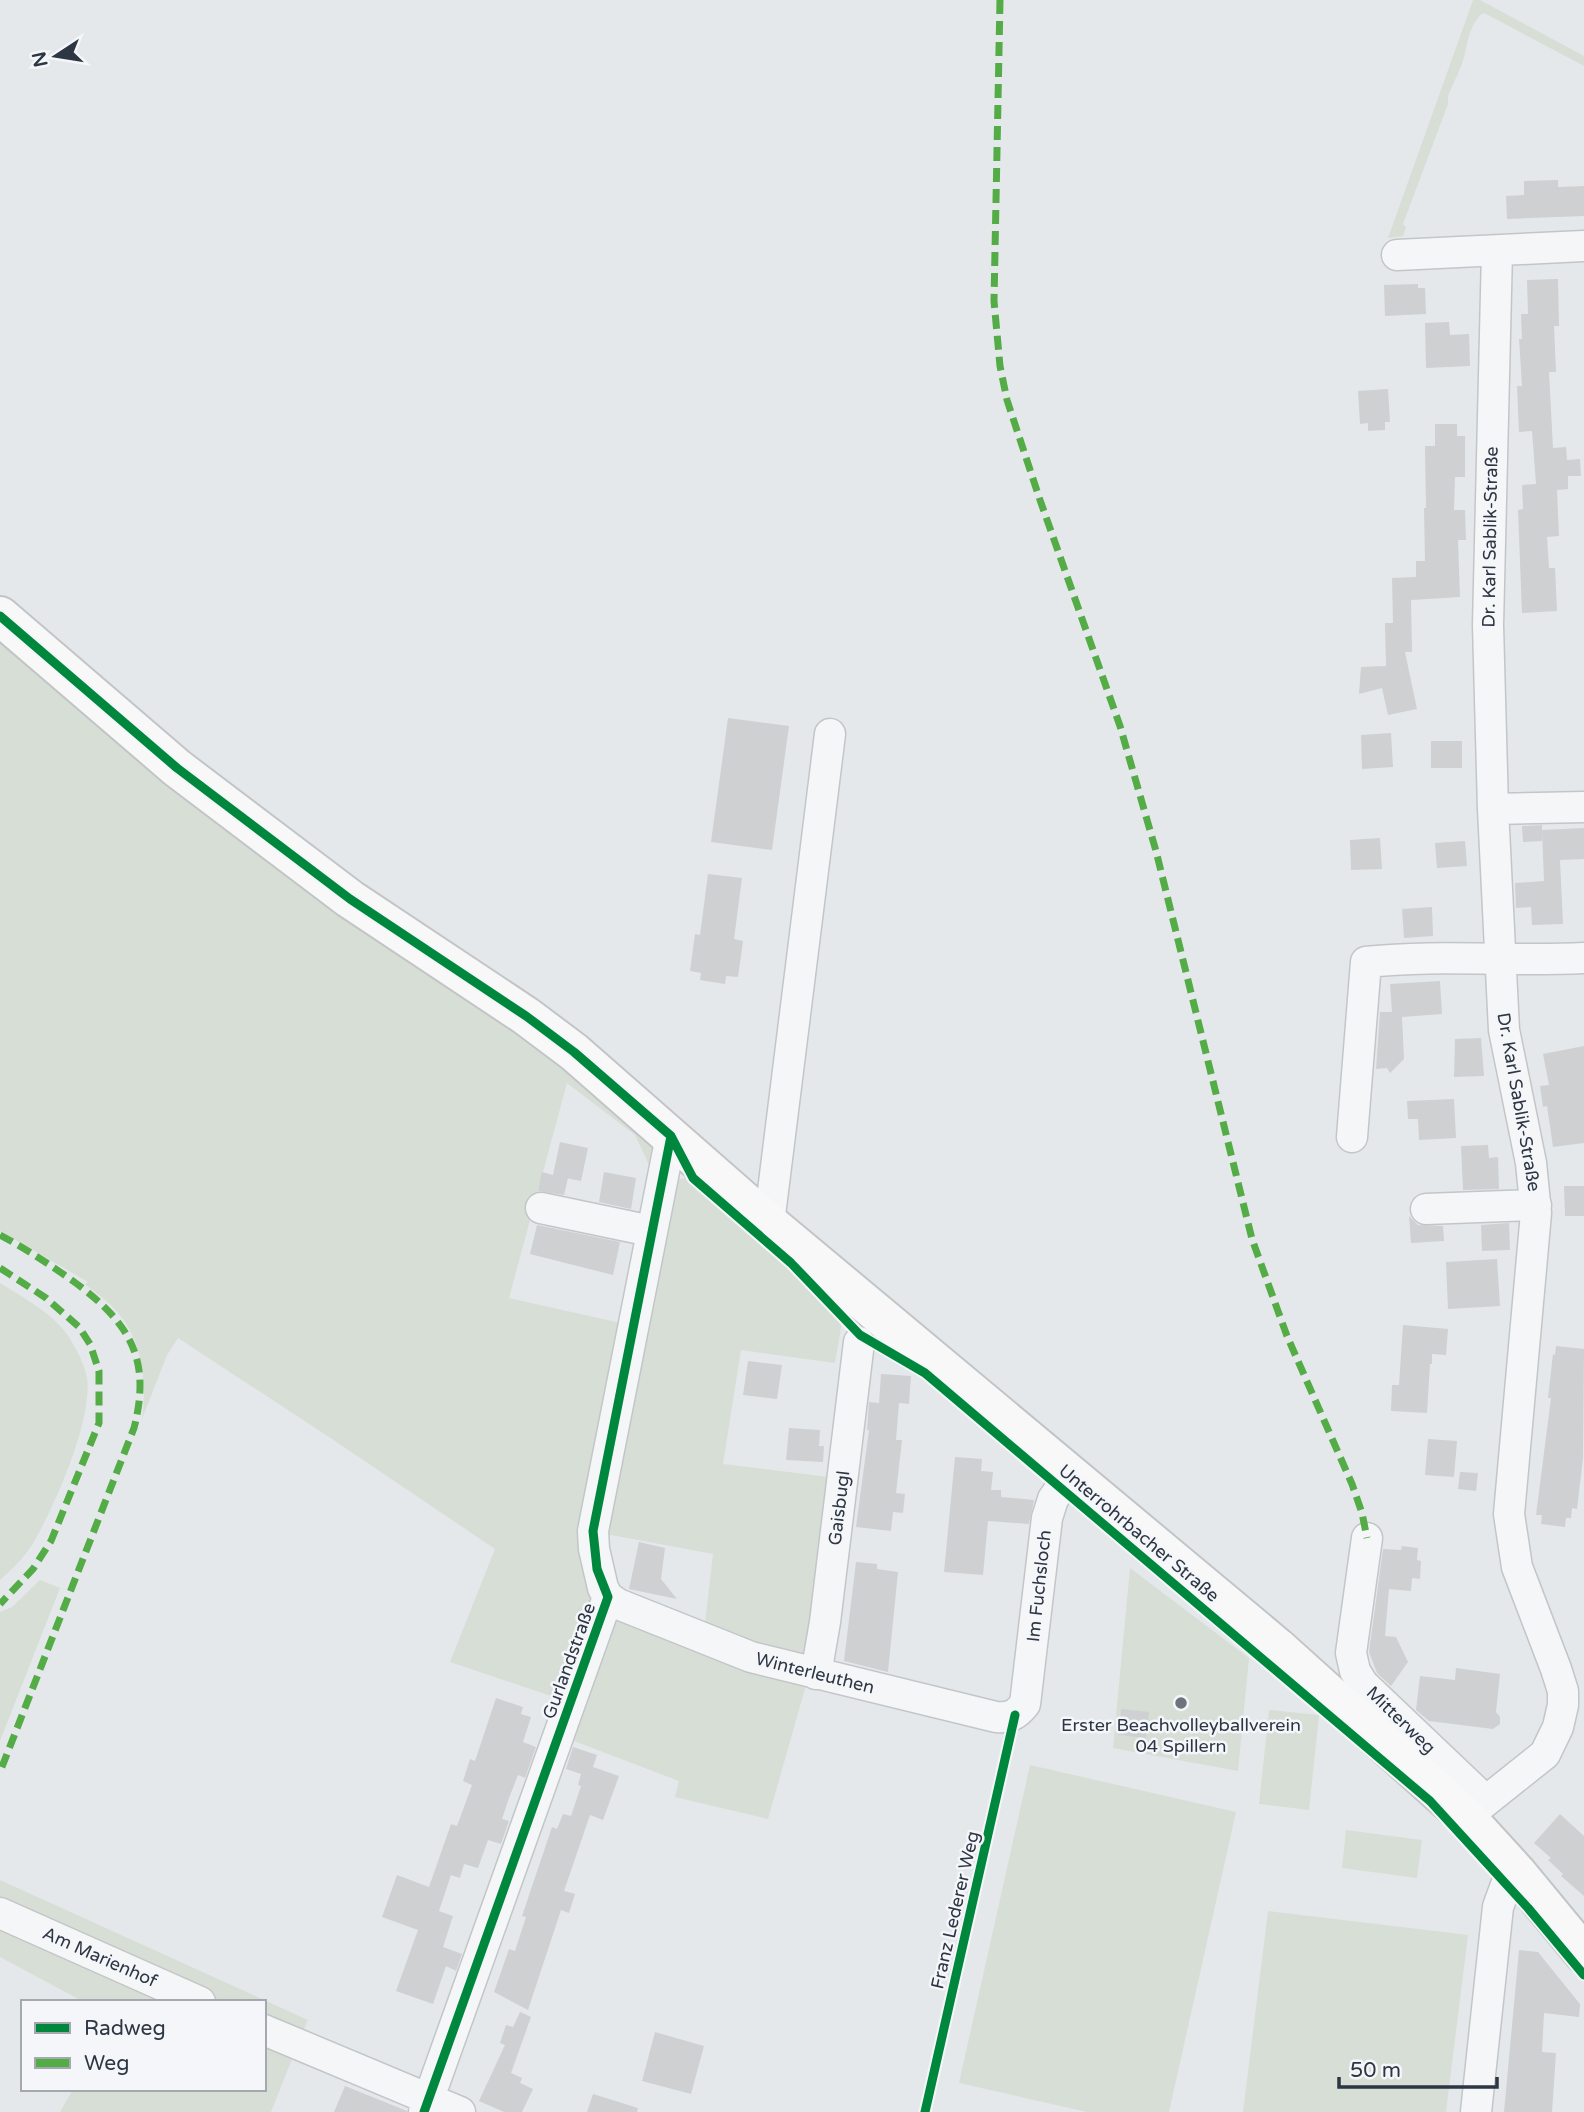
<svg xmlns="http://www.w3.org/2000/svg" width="1584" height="2112" viewBox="0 0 1584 2112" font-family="'Varela Round',sans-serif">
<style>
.green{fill:#d7ded6}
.building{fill:#ced0d2}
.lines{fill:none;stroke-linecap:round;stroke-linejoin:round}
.minor-casing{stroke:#c3c6c8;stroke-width:33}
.major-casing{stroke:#c2c5c7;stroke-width:42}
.minor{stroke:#f5f6f7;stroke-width:30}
.major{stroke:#f8f8f8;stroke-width:38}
.quiet{stroke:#54ac47;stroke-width:7;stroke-dasharray:14 7;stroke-linecap:butt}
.cycleway-casing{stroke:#f4f6f9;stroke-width:13}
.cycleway{stroke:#00873e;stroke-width:9}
.poi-dot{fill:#6d747d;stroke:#f4f6f9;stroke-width:2.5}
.labels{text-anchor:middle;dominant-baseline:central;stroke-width:5;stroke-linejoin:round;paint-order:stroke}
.street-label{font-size:18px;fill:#2d3643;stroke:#f4f6f9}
.poi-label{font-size:18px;fill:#2d3643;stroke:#f4f6f9}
</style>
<rect width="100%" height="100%" fill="#e5e8ea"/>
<path class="green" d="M1473,0h7l104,56v10l-96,-51 -5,-2c-12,9 -15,26 -18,40 -3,15 -12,30 -17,43v8l-45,120 3,3 -3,9 -15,2z
M0,631l471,360 186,155 -6,23 -16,-34 -68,-52 -58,215 116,26 -30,279 -35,96 -110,-37 45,-113 -163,-110 -154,-101 -11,17 -25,64c5,-35 1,-77 -24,-106 -9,-11 -22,-20 -33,-29l3,-2 -88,-51z
M688,1177l103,90 51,55 -7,41 -94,-13 -18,114 106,13 -24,178 -101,-23 9,-78 -107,-20 70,-354z
M0,1283c25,16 59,33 73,61 6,10 12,23 14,34 6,42 -33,130 -55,167 -8,13 -21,25 -32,35z
M1130,1568l119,90 -11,113 -125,-23z
M40,1580l20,8 -60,153v-129l12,-5z
M617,1615l189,70 -38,134 -93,-22 4,-16 -105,-40 38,-121z
M1269,1710l50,5 -10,95 -50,-6z
M1030,1765l206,47 -67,300h-82l-128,-29z
M1346,1830l76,10 -5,38 -75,-10z
M0,1880l308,140 -9,20 -35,-23v-15h-52l-212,-96z
M1268,1911l200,24 -22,177h-203z
M0,1920l167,82h-83l-84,-45z
M264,2042l30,12 -23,58h-211l13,-23h191z"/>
<path class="building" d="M1558,180v7l26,-1v30l-77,3 -1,-23 18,-1v-14z
M1558,279l1,47h-5l2,46h-7l4,76 13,-1 1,13 13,-1 1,17h-13v13l-11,1 2,46 -12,1 2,31h6l2,43 -35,2 -4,-103 5,-1 -1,-24 14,-1 -4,-53 -13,1 -2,-46h5l-3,-47h3l-1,-25h7l-1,-34z
M1418,284v4h7l1,26 -41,2 -1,-31z
M1449,322l1,13 19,-1 1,32 -44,2 -1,-45z
M1388,389l2,33h-5v8l-17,1v-8l-8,1 -2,-33z
M1435,424h22v12h8v41h-10l-1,33h11l1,30h-8l2,57 -49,3 1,52h-7l12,57 -29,6 -6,-27 -23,6 2,-27 25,-1 -1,-43h8l-1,-45 24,-1v-16h9l-1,-53h2l-1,-62h10z
M728,718l61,8 -17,124 -61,-8z
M1391,733l2,34 -31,2 -1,-34z
M1431,741h31v27h-31z
M1542,825v16l-19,1 -1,-16z
M1584,828v31l-24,1 3,64 -31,1 -1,-18 -15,1 -1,-25 29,-2 -2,-51z
M1380,838l2,31 -31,1 -1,-30z
M1465,841l2,25 -30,2 -2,-25z
M708,874l34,4 -8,61 9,2 -5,36 -12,-1 -1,8 -25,-4 1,-7 -11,-2 5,-37 5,1z
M1432,907l1,29 -29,2 -2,-29z
M1440,981l2,33 -40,3 2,42 -14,14 -3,-5 -11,1 4,-57h12l-2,-28z
M1481,1038l3,38 -30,1 1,-38z
M1584,1046v97l-31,4 -6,-41 -4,1 -3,-21 9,-1 -6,-31z
M1454,1099l2,39 -37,2 -1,-21h-10l-1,-18z
M560,1142l28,6 -7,33 -20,-4 7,1 -4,17 -26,-4 4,-19 11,3z
M1488,1145l1,13 9,-1 1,32 -36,1 -2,-44z
M604,1172l32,6 -5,31 -32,-7z
M1564,1186h20v30h-19z
M1409,1216l9,9 25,1 1,15 -33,2z
M1509,1223l1,27 -28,1 -1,-26z
M537,1225l83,17 -7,33 -83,-21z
M1497,1259l3,47 -52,3 -2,-47z
M1403,1325l45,4 -2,26 -14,-1v10h-2l-3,49 -36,-2 1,-26h7z
M1556,1346l28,3 -1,109 -6,51 -5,-1 -1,10h-5l-1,9 -24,-3 1,-9h-6l15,-117h-3l5,-44 2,1z
M748,1361l34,4 -5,34 -34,-4z
M881,1374l30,2 -2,28 -10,-1 -3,37h6l-6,53 9,1 -2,19 -10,-1 -2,19 -35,-4 13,-97h-2l2,-28 10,1z
M789,1428l31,2 -1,16h5l-1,16 -37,-2z
M1428,1439l29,2 -3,36 -29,-2z
M955,1457l27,2 -1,12 12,1 -2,18h10v7l33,3 -5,24 -41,-3 -5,54 -39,-3z
M1460,1472l18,1 -2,18 -18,-2z
M639,1542l26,6 -4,31 16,20 -48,-10z
M1402,1546l16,2 -1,12 4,1 -1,18 -8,-1 -1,13 -22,-2 -4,47 11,1 12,25 -17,24 -14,-13 -8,-21 14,-103 18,1z
M856,1562l21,2v5l21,3 -10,100 -44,-11z
M1456,1668l44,6 -4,38 4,5v7l-7,5 -64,-8 -13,-11 4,-34 35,4z
M496,1698l27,9 -2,7 10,3 -8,25 13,5 -11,31 -7,-3 -9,23 -7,21 7,2 -8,23 -13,-4 -10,28 -14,-4 -4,14 -9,-3 -12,36 14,5 -10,31 19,7 -6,17 -10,-5 -13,38 -37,-13 22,-61 -36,-13 15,-42 32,12 22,-63 6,2 15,-41 -9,-4 7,-22 5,2z
M1121,1709l28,3 -3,26 -27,-3z
M573,1747l24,8 -4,12 26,9 -16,44 -13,-5 -26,76 11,3 -6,19 -8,-3 -33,100 -34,-18 15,-43 6,2 11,-34 -4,-1 30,-89 5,2 6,-15 8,2 10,-30 -3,-1 3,-11 -15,-5z
M1560,1814l24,22v60l-23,-20 2,-2 -15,-14 3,-2 -17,-15z
M1519,1950l19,2 42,52 -1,13 -35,-4 -2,39 14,1 -4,59h-48z
M520,2012l11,5 -20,56 11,5 -2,5 13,6 -11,23h-18l-25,-11 26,-56 -5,-2 6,-18 7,2z
M655,2032l49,14 -13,48 -49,-13z
M345,2086l62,25v1h-73z
M593,2094l45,14 -1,4h-50z"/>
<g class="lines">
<defs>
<path id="minor" d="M1397,255l187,-9
M1493,809l91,-2
M671,1136l-78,395 1,18 9,39 5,9 10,7 133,53 245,60c15,1 20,-2 29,-13l22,-186 6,-19 17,-24
M1352,1137l14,-175c73,-8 146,0 218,-4
M541,1208l110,23
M1426,1209l110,-4
M769,1223l61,-489
M1367,1538l-16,115 4,18 8,13 122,116
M816,1674l9,-52 34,-280
M1466,1817l79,-63 13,-27 5,-22v-14l-7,-22 -39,-102 -8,-53 27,-301 -5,-50 -27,-133 -11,-221 -5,-184 9,-374
M0,1913l200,89
M264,2030l196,82
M424,2112l184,-515
M1476,2112l22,-205 8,-22 12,-11"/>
<path id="major" d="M0,616l177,152 173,131 176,117 48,36 195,171 508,424 189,170 52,57 66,80"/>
</defs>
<use href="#minor" class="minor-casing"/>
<use href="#major" class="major-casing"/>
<use href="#minor" class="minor"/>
<use href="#major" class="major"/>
<path class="quiet" d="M1000,0l-6,301 6,65 7,34 33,100 80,226 36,125 96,388 35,97 65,148 10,29 5,25
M0,1235c26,14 49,29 73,46 56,41 79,77 61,147l-134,344
M0,1268l46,30 33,29 11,17 9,27v52l-48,118 -18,28 -33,35"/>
<defs>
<path id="cycleway" d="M0,616l177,152 173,131 176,117 48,36 97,84 22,42 98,85 69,72 65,38 505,428 98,107 56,67
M424,2112l184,-515 -11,-28 -4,-38 78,-395
M925,2112l90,-397"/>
</defs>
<use href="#cycleway" class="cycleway-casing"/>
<use href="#cycleway" class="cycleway"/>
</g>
<circle class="poi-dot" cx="1181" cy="1703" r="7"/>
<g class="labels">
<g class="street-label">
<text transform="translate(1490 537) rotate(-89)">Dr. Karl Sablik-Straße</text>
<text transform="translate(1519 1102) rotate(80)">Dr. Karl Sablik-Straße</text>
<text transform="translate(839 1508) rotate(-83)">Gaisbugl</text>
<text transform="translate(1139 1533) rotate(40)">Unterrohrbacher Straße</text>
<text transform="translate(1039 1586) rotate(-84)">Im Fuchsloch</text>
<text transform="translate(569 1661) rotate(-70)">Gurlandstraße</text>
<text transform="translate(815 1673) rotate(14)">Winterleuthen</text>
<text transform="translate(1401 1720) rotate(44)">Mitterweg</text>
<text transform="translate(955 1910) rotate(-77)">Franz Lederer Weg</text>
<text transform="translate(100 1957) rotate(24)">Am Marienhof</text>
</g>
<g class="poi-label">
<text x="1181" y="1725">Erster Beachvolleyballverein<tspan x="1181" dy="21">04 Spillern</tspan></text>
</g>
</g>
<rect x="21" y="2000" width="245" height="91" fill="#f4f6f9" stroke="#a4a9b0" stroke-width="2"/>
<rect x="35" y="2023" width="35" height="10" fill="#00873e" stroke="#a4a9b0" stroke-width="2"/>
<text x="84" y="2035" font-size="21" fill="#2d3643">Radweg</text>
<rect x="35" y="2058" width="35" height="10" fill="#54ac47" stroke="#a4a9b0" stroke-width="2"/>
<text x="84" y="2070" font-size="21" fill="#2d3643">Weg</text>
<g transform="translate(56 56) rotate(258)" stroke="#f4f6f9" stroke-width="5" paint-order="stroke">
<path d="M0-5L12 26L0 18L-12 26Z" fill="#2d3643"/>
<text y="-10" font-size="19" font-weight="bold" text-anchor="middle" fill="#2d3643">N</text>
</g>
<path d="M1339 2077v10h158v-10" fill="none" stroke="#2d3643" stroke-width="3.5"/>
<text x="1350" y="2077" font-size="21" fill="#2d3643" stroke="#f4f6f9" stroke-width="5" paint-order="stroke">50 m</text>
</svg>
